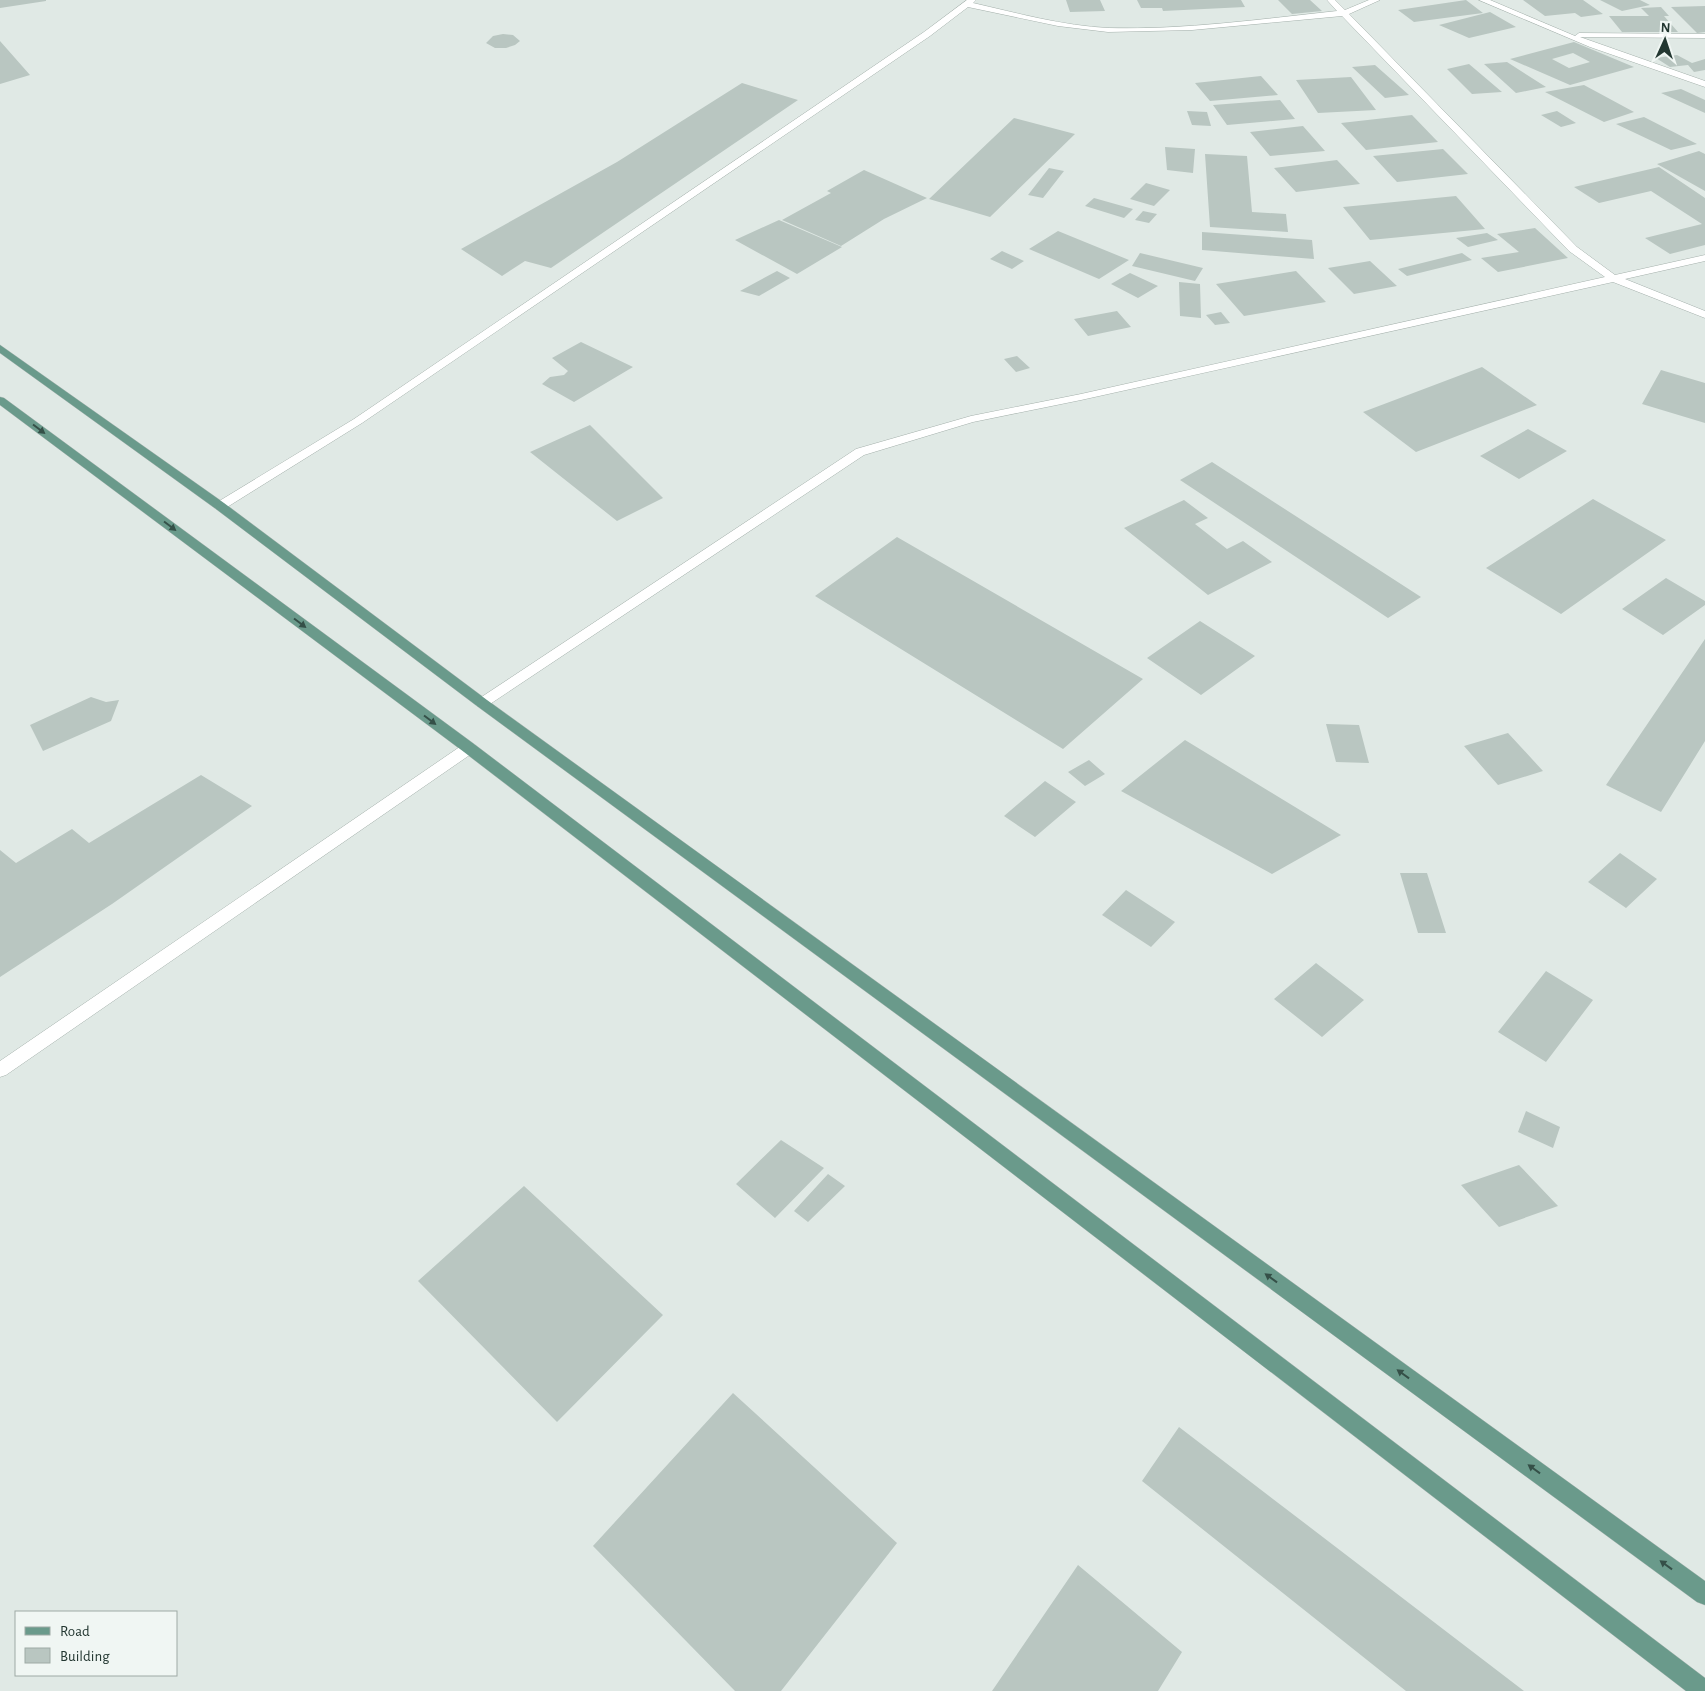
<svg xmlns="http://www.w3.org/2000/svg" width="1705" height="1691" viewBox="0 0 1705 1691" font-family="'Alegreya Sans',sans-serif">
<style>
.building{fill:#b9c6c1;fill-rule:evenodd}
.lines{fill:none;stroke-linecap:round;stroke-linejoin:round}
.minor-casing{stroke:#a4b0ab;stroke-width:1}
.major-casing{stroke:#bdc3c1;stroke-width:1}
.minor{fill:#fff;fill-rule:evenodd}
.major{fill:#6a9a8b;fill-rule:evenodd}
.oneway{fill:#355048}
</style>
<rect width="100%" height="100%" fill="#e0e9e5"/>
<path class="building" d="M0,0h46v1l-46,7z
M1066,0h34l5,11 -35,1z
M1137,0h104l4,7 -82,4 -1,-3h-21z
M1278,0h32l12,11 -30,3z
M1466,0l17,13 -69,9 -16,-12z
M1523,0h60l20,14 -22,3 -6,-4 -30,3z
M1600,0h40l10,5 -28,6z
M1705,6v26l-8,1 -26,-26z
M1661,7l8,9h-5l14,16h-56l-13,-16h40l-8,-8z
M1490,12l26,15 -47,11 -30,-13z
M503,34l10,1 7,6 -5,4 -9,3h-11l-9,-5 7,-7z
M0,41l30,34 -30,9z
M1574,42l60,25 -64,18 -60,-26zM1573,53l17,9 -21,6 -17,-9z
M1677,55l15,8 13,-4v11l-11,2 -6,-7 -18,2 -14,-9z
M1507,62l39,25 -30,6 -32,-29z
M1469,64l33,28 -30,2 -25,-25z
M1375,65l34,30 -24,3 -33,-31z
M1261,76l17,19 -68,6 -15,-18z
M1351,77l25,33 -58,3 -22,-33z
M742,83l56,17 -247,168 -26,-7 -23,15 -41,-27 156,-87z
M1584,85l50,27 -30,10 -59,-30z
M1681,89l24,11v13l-44,-20z
M1280,100l15,19 -68,6 -14,-20z
M1187,111l20,1 4,14 -19,-1z
M1557,111l19,12 -15,4 -20,-12z
M1412,115l26,27 -72,8 -25,-27z
M1644,117l53,27 -26,6 -55,-26z
M1014,118l61,16 -85,83 -61,-18z
M1303,126l22,25 -55,5 -20,-24z
M1165,147l30,2 -2,24 -26,-3z
M1443,149l25,25 -71,8 -24,-26z
M1699,151l6,3v37l-48,-27z
M1205,154l42,2 5,56 34,2 2,18 -78,-5z
M1337,160l23,24 -64,8 -22,-24z
M1659,167l46,31v47l-35,9 -25,-16 57,-14 -51,-33 -52,12 -25,-16z
M1049,168l15,3 -21,27 -15,-3z
M864,170l63,28 -43,21 -43,27 -59,-26 49,-27 -4,-2z
M1146,183l24,7 -16,16 -24,-7z
M1456,196l29,33 -115,11 -27,-33z
M1094,198l39,11 -9,9 -39,-12z
M1143,211l14,3 -8,9 -14,-3z
M779,220l63,27 -45,27 -62,-34z
M1535,228l33,30 -70,14 -17,-14 38,-6 -22,-18z
M1058,231l71,29 -30,19 -70,-30z
M1202,232l110,8 2,19 -112,-9z
M1487,233l11,7 -30,7 -12,-9z
M1002,251l22,10 -12,8 -22,-10z
M1140,253l63,15 -8,13 -63,-15z
M1462,253l10,7 -65,16 -9,-7z
M1370,261l27,25 -43,8 -26,-26z
M777,271l13,7 -31,18 -19,-5z
M1296,271l30,31 -82,14 -28,-32z
M1130,273l28,13 -20,12 -27,-14z
M1179,282l21,2 1,34 -21,-2z
M1117,311l14,16 -43,9 -14,-17z
M1221,312l9,11 -15,2 -9,-10z
M581,342l52,25 -59,35 -32,-18 8,-7 14,-2 4,-4 -16,-13z
M1017,356l13,12 -14,4 -12,-13z
M1482,367l55,38 -121,47 -53,-40z
M1661,370l44,13v40l-63,-19z
M590,425l73,73 -46,23 -87,-69z
M1528,429l39,22 -48,28 -39,-23z
M1212,462l209,135 -33,21 -208,-138z
M1593,499l73,41 -105,74 -75,-46z
M1184,500l24,18 -13,6 32,25 16,-8 29,21 -64,33 -84,-67z
M897,537l246,142 -80,70 -248,-153z
M1666,578l39,23v4l-42,30 -41,-26z
M1200,621l55,35 -54,39 -54,-37z
M1705,639v102l-44,71 -55,-27z
M91,697l15,5 13,-2 -8,21 -68,30 -13,-26z
M1326,724l33,1 10,38 -33,-1z
M1508,733l35,38 -45,14 -34,-39z
M1185,740l156,95 -69,39 -151,-83z
M1089,760l16,14 -20,12 -17,-14z
M201,775l51,31 -140,98 -112,73v-127l16,13 56,-34 17,14z
M1045,781l31,21 -41,35 -31,-21z
M1620,853l37,26 -31,29 -38,-26z
M1400,873h27l19,60h-28z
M1126,890l49,32 -24,25 -49,-32z
M1316,963l48,37 -42,37 -48,-38z
M1546,971l47,29 -47,62 -48,-30z
M1526,1111l34,16 -7,21 -35,-16z
M781,1140l43,28 -49,50 -39,-34z
M1519,1165l39,41 -59,21 -38,-42z
M828,1174l17,12 -37,36 -14,-11z
M524,1186l139,129 -106,107 -139,-141z
M733,1393l164,150 -116,148h-46l-142,-145z
M1179,1427l345,264h-118l-264,-210z
M1078,1565l104,87 -24,39h-166z"/>
<g class="lines">
<defs>
<path id="minor" d="M967,0h9l-3,3c44,10 90,23 136,25 76,2 153,-9 228,-17l-10,-11h8l10,10 24,-10h11l-31,14 228,233 38,28 90,-20v6l-80,18 80,32v7l-92,-36 -532,118 -108,22 -109,33 -377,251h-10l-2,-3 2,-3 379,-251 115,-33 110,-22 524,-117 -36,-26 -227,-235 -150,14 -84,2 -50,-6 -90,-19 -38,29 -568,387 -138,86h-8l-2,-3 2,-3 138,-84 570,-387z
M1479,0h11l85,36 4,-3 126,1v4l-125,-1 125,44v6l-115,-40z
M469,743l5,1 2,4 -2,4 -468,323 -6,2v-16l464,-317z"/>
<path id="major" d="M0,345l224,158 263,197 1218,881v24l-8,-3 -1220,-896 -261,-197 -216,-156z
M0,397l4,1 470,346 1231,934v13h-19l-1222,-939 -464,-347z"/>
</defs>
<use href="#minor" class="minor-casing"/>
<use href="#major" class="major-casing"/>
<use href="#minor" class="minor"/>
<use href="#major" class="major"/>
</g>
<defs><path id="oneway-solid" d="M-6-.8H1V-3.2L6.5 0L1 3.2V.8H-6Z" transform="scale(1.25)"/></defs>
<g class="oneway">
<use href="#oneway-solid" transform="translate(39 429) rotate(37)"/>
<use href="#oneway-solid" transform="translate(170 526) rotate(37)"/>
<use href="#oneway-solid" transform="translate(300 623) rotate(37)"/>
<use href="#oneway-solid" transform="translate(430 720) rotate(37)"/>
<use href="#oneway-solid" transform="translate(1271 1278) rotate(-144)"/>
<use href="#oneway-solid" transform="translate(1403 1374) rotate(-144)"/>
<use href="#oneway-solid" transform="translate(1534 1469) rotate(-144)"/>
<use href="#oneway-solid" transform="translate(1666 1565) rotate(-144)"/>
</g>
<rect x="15" y="1611" width="162" height="65" fill="#f0f6f3" stroke="#9eaaa5"/>
<rect x="25" y="1627" width="25" height="8" fill="#6a9a8b" stroke="#9eaaa5"/>
<text x="60" y="1636" font-size="15" fill="#233731">Road</text>
<rect x="25" y="1648" width="25" height="15" fill="#b9c6c1" stroke="#9eaaa5"/>
<text x="60" y="1661" font-size="15" fill="#233731">Building</text>
<g transform="translate(1665 40) rotate(3)" stroke="#f0f6f3" stroke-width="4" paint-order="stroke">
<path d="M0-4L9 19L0 12L-9 19Z" fill="#233731"/>
<text y="-8" font-size="14" font-weight="bold" text-anchor="middle" fill="#233731">N</text>
</g>
</svg>
